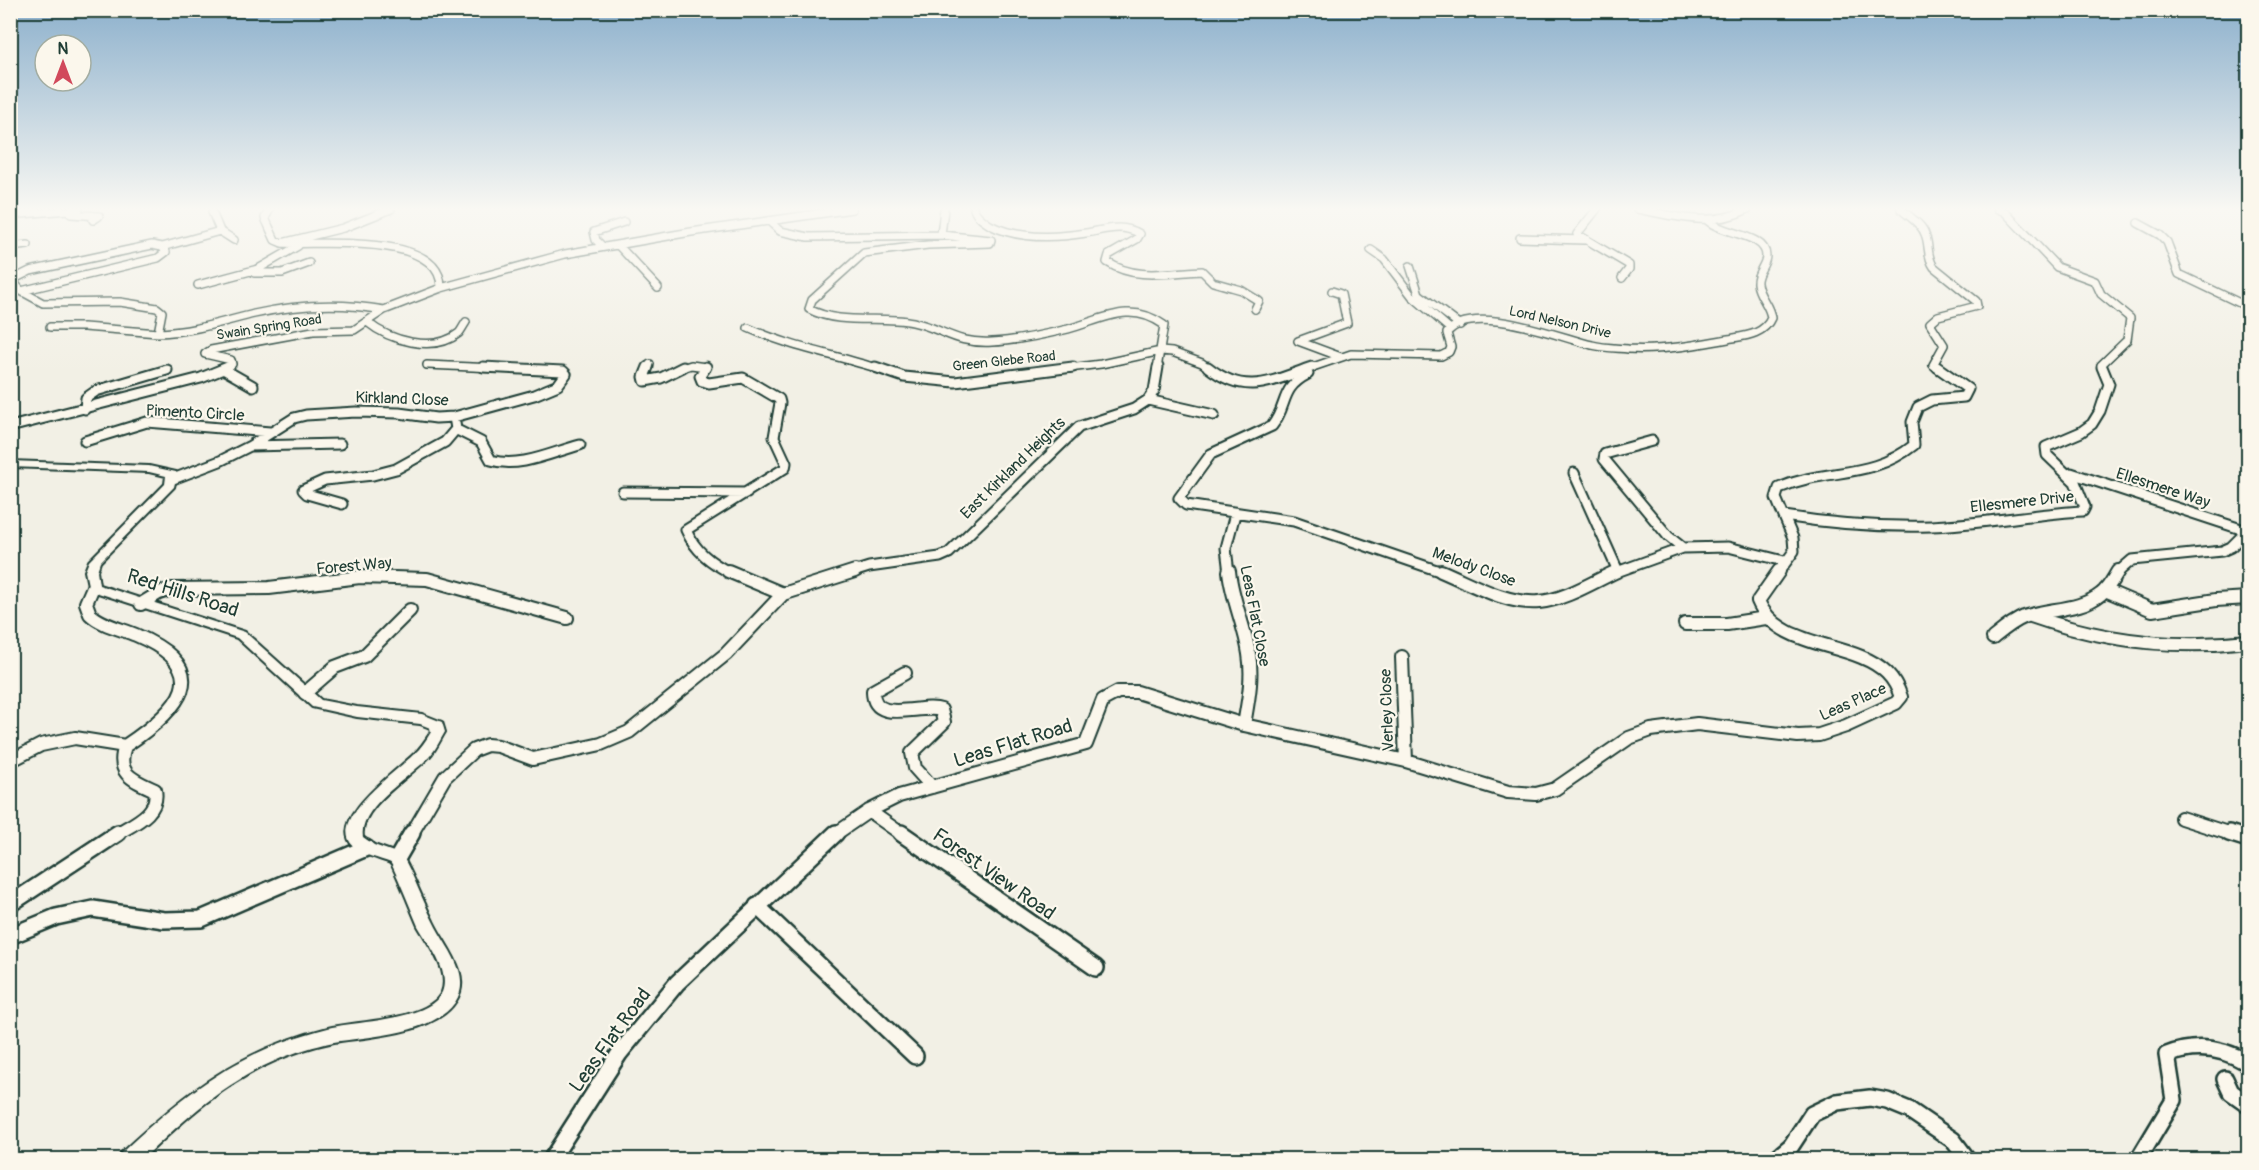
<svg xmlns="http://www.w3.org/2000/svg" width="2259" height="1170" viewBox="0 0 2259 1170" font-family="Pangolin,sans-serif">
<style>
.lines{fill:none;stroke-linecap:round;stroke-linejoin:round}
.minor-far3-casing{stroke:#1f3d34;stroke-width:10}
.minor-far2-casing{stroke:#1f3d34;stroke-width:13}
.minor-far1-casing{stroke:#1f3d34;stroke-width:16}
.minor-casing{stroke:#1f3d34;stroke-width:20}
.major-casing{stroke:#1f3d34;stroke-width:4}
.minor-far3{stroke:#fbf7ec;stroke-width:7}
.minor-far2{stroke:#fbf7ec;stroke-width:9}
.minor-far1{stroke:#fbf7ec;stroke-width:12}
.minor{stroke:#fbf7ec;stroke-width:15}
.major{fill:#fbf7ec;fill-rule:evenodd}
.labels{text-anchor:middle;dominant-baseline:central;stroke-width:4.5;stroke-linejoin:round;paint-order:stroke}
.far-street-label{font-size:14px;fill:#1f3d34;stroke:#fbf7ec}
.street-label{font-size:16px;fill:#1f3d34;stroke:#fbf7ec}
.near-street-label{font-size:20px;fill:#1f3d34;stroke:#fbf7ec}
</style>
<rect width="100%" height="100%" fill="#f2f0e5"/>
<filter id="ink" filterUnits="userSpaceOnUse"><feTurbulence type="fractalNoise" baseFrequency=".0167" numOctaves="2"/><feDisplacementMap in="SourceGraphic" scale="12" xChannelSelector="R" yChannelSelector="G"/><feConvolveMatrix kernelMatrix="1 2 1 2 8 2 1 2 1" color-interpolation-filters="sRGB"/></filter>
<g filter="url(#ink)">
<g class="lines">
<defs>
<path id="minor-far3" d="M270,209l-5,9 10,22 7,3
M391,209l-48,19 -61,15c36,3 160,-12 159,45
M974,209c2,7 10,12 16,16 29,15 65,13 96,8 19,-3 36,-10 54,1l-3,5 -28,16 -2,7c29,19 62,10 95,9l11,11 28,8 18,11 -4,8
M1597,209l-20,25 52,31v4l-7,9
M1637,209c38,7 74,19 111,0
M1901,209c7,7 21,15 24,25 5,11 1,22 9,33l42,34 1,5 -39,10 -8,7 14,22 -11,20 6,4
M1998,209l7,3 52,55 38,14 6,13 29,24 -3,22 -26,25 2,4
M212,212l8,19 14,9
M71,214l28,2 -6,4
M10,215l69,-6
M769,221l11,10 28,6 133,-2 50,5 -1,3 -62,2 -64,8 -52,47 -3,9c31,17 70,6 104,13 31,7 42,22 79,20 25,-1 51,-7 76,-13 34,-9 62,-29 96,-4l-7,44
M2138,223l22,12 7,7 12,32 69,33
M941,235l3,-26
M1520,238l64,2
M152,245l10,2 4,5 -8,6 -137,33 -9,-11 18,-9z
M618,245l40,43
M10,247l18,-2
M162,247l58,-16
M603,247l-7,-7 -2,-8 30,-10
M1371,250l13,9 28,37 38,33
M1410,266l9,28 41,31
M258,269l-4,4h28l27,-10
M198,285l60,-16 40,-23
M21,291l22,12 77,-1 37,6 5,4 -4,21c33,-1 64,-11 96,-19 44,-10 86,-12 130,-4
M1332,291l9,3 6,29 -49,18 43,16
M367,322c22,18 66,32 92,11 2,-2 5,-8 7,-11
M50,327h34l74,6
M748,328c42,19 88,27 131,41
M427,365l90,4
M226,369l6,-5 -1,-4 -26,-6 6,-4 102,-19 41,-1 30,-20 57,-22 124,-34 126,-22 161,-23
M648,369l2,-5
M679,369l12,-4 15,2 -1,2
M1061,369l40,-5 60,-13 11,1 30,11 8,6
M1307,369l44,-15 90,2 8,-4 2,-5 -4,-14c24,-32 114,5 145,12 12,3 24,3 36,4 34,2 67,-4 100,-10 16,-3 36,-4 43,-21 -1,-13 -13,-22 -14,-35 -1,-11 9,-17 9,-27 0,-22 -44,-22 -58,-35"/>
<path id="minor-far2" d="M648,367l-4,10 1,4 16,-3 22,-11
M706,367l-6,9 2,5 7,2 34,-5 36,21 1,4 -6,34 12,26 -1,5 -99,62c9,21 25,33 45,43
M875,367l29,10 51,5 118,-15
M1208,367c38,30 63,14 104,0
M225,370l28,16
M1308,374c-29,15 -19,30 -36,52l-61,28 -32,44 7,7 108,16 151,52
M1148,400l66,15
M85,409l1,-11 10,-7 71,-21
M10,427l191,-49 27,-11
M457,430l24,12 10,18c28,9 62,-8 89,-15
M85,441l62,-19 123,10
M1652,441l-47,13 -1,5 64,77 15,12
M250,446l90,-2
M1574,473l44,98
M2071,473l176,58
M173,479l47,-18 30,-15 44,-28 12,-3 50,-3 43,1 37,5 18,-1 80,-22 24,-10 8,-11 -3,-3 -80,-4
M623,492l124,1
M342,504l-35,-10 -4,-4 22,-10 48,-5 23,-6 49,-27 11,-13 -2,-12
M1784,516c48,8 99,11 147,10 51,-2 101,-12 152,-15l2,-4 -10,-25 -28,-27 -1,-8 35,-15 11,-8 8,-13 9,-27 -7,-17
M850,573l19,-6 71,-10 9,-4 130,-126 55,-18 14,-9 6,-9 4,-24
M1229,573l-3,-25 9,-34
M1614,573l69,-25 45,-1 56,14
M1778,573l16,-22 -1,-13 -17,-40 3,-10c49,-21 91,-8 135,-43l-2,-23 6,-15 14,-7 32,-3 4,-8 -31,-22
M2117,573l15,-13 90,-9 9,-4 17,-17"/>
<path id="minor-far1" d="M728,571l55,23
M1229,571c3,29 16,55 20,83 4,25 -1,47 -5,71
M1441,571c29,12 66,34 98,31 26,-2 54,-20 78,-31
M2105,590l47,20 64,-10 32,-2
M141,604l18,-11 13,-4 97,-1 91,-11 67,2 140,39
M2031,616c71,25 142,34 217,25
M1685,624h42l39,-6
M1993,638c10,-8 19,-16 31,-21 25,-9 56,-6 77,-23 8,-6 12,-15 17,-23
M1402,657l4,104
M905,673l-32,18c0,35 49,12 68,19l3,12 -32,31 3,15 17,19
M305,693l30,-26 29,-11 46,-46
M10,761l31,-16 34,-7 50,8c54,-36 93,-76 11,-111 -14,-6 -35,-10 -46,-21l-4,-11 7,-16
M869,811l34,24
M2181,818l53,17
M115,835c17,-11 45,-21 40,-45 -22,-10 -40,-16 -30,-44
M411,835l34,-58 29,-27 13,-5 11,1 35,13 68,-15 28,-12 97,-78 57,-60 72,-23
M834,835l35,-24 30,-15 187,-52 17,-44 15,-8h19l107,33 162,36 102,31 28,2 19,-5 74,-51 22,-8 46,-6 101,12 21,-1 27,-9 50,-23 5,-6c-3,-9 -7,-17 -14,-24 -33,-33 -108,-22 -129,-72l21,-30"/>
<path id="minor" d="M901,833l195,135
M2229,833l19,6
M397,859l15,-26
M10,904l108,-71
M757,906l158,150
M10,936l46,-19 37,-8 71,11 37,-1 165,-71
M2225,1079l6,13 17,12
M551,1160l68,-106 58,-71 159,-150
M1774,1160l17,-14 21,-32 25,-12 33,-4 17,3 22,9 44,30 15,20
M2138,1160l36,-60 -7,-45c28,-11 56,-7 81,8"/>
<path id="major" d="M10,461l139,5 27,6 1,2 -3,13 -74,75 -3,9 2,14 146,47 76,68 36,7 65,7 20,8 3,10c-5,8 -9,17 -15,24 -19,21 -72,51 -67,81l11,8 28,10c12,21 20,44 31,66 8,17 20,31 26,49 2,6 3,15 1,22 -13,42 -90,44 -126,50 -19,4 -39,10 -57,18 -52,22 -94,60 -135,100h-23l2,-7c65,-61 119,-103 207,-125 27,-7 101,-7 114,-36 3,-7 2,-15 0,-22 -5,-16 -16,-30 -24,-44 -9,-21 -17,-42 -27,-63 -12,-5 -28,-7 -38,-17 -26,-27 44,-75 61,-92 7,-6 12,-14 17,-22l-1,-4 -10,-4 -63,-7 -45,-10 -75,-69 -148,-48 -4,-19 4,-10 76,-77 1,-8 -17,-4 -139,-5z"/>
</defs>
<use href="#minor-far3" class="minor-far3-casing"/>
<use href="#minor-far2" class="minor-far2-casing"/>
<use href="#minor-far1" class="minor-far1-casing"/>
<use href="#minor" class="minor-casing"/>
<use href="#major" class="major-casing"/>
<use href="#minor-far3" class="minor-far3"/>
<use href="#minor-far2" class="minor-far2"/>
<use href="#minor-far1" class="minor-far1"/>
<use href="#minor" class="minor"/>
<use href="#major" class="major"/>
</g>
</g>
<linearGradient id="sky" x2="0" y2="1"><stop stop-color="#8cb0cc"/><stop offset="0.56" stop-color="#f9f8f3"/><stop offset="1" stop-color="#f9f8f3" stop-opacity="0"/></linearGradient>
<rect width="2259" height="373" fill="url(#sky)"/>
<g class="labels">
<g class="far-street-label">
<text transform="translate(1560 322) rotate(13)">Lord Nelson Drive</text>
<text transform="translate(269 327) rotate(-9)">Swain Spring Road</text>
<text transform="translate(1004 361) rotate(-6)">Green Glebe Road</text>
</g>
<g class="street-label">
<text transform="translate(402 399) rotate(2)">Kirkland Close</text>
<text transform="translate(195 413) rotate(3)">Pimento Circle</text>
<text transform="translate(1013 468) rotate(-44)">East Kirkland Heights</text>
<text transform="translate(2163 488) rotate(18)">Ellesmere Way</text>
<text transform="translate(2022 502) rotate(-6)">Ellesmere Drive</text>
<text transform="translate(354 566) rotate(-5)">Forest Way</text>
<text transform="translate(1474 567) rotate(20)">Melody Close</text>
<text transform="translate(1255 616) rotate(79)">Leas Flat Close</text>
<text transform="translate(1853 702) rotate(-24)">Leas Place</text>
<text transform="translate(1387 710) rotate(-92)">Verley Close</text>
</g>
<g class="near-street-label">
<text transform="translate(183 593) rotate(18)">Red Hills Road</text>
<text transform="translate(1013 743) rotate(-17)">Leas Flat Road</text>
<text transform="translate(994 874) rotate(35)">Forest View Road</text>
<text transform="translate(610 1040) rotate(-54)">Leas Flat Road</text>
</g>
</g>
<rect width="2259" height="1170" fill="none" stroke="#fbf7ec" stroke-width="36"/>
<rect x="18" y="18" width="2223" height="1134" fill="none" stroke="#1f3d34" stroke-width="2" filter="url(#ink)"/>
<g transform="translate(63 63)"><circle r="28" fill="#fbf7ec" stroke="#a3ada2" stroke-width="1.5"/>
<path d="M0-4.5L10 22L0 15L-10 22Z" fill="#d1495b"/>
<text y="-9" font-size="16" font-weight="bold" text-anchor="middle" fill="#1f3d34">N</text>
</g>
</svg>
